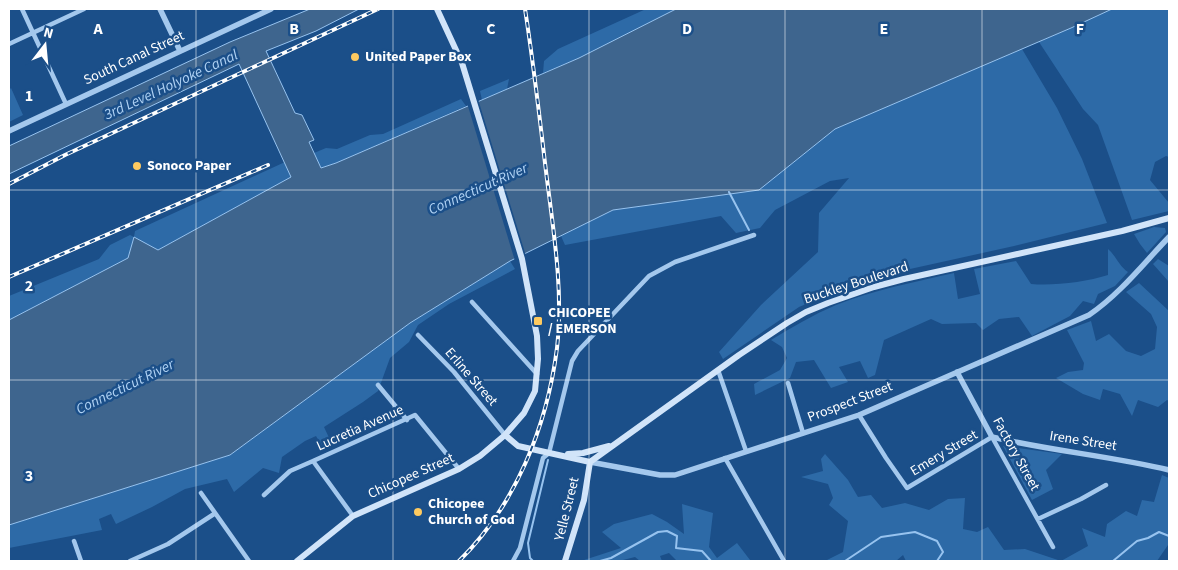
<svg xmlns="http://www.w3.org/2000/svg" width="1178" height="570" viewBox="0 0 1178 570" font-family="'Source Sans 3',sans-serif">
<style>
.green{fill:#2d6aa7}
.water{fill:#3e658e;stroke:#97c3ef}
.pier{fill:#1b4f89}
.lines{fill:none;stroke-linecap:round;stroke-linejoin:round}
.stream{stroke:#97c3ef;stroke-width:2}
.minor{stroke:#a4c8ed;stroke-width:4.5}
.tertiary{stroke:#a4c8ed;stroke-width:5.5}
.secondary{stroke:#d1e4f9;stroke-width:6}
.rail-casing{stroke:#fff;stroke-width:4}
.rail{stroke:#1b4f89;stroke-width:2;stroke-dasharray:5.5;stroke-linecap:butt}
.grid{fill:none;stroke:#fff;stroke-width:1;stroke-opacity:0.55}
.poi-dot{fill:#feca60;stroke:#1b4f89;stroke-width:2}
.labels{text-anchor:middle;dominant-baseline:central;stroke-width:5;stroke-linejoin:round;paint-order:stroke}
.poi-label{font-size:14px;font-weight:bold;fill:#fff;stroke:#1b4f89;text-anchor:start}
.street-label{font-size:14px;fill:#fff;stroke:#1b4f89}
.water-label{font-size:15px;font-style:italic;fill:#b0d2f4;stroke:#1b4f89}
.grid-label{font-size:16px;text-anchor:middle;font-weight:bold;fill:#fff;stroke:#1b4f89;stroke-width:5;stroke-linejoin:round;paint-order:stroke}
</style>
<rect width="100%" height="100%" fill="#1b4f89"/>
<path class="green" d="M646,9h30l-97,49 -36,15 1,-12 14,-12z
M1112,9h57v148l-3,-1 -11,6 -5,18 19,23v8l-37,9 -34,-95 -15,-16 -44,-67z
M1022,49l35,59 25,51 25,64 -93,23 -113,25 -67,21 -35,15 -76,52 -4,-7 42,-47 57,-53 1,-39 30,-35 -19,3 -55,29 -15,18 -24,5 -15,-17 -156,29 -4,-9 52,-26 146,-20 76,-61z
M509,79l-2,10 -25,11 -2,-9z
M11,88l12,27 -14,7v-32z
M461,99l5,7 -130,57 -15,5 -7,-15 12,-5 11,1 33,-14 13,-1z
M285,162l7,15 -134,73 -30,8 -119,62v-24l90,-37 11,-14 20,-10 4,2 1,-6z
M1154,227l11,1 1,4 -19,21 -7,-9 -6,-10z
M1108,249c8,7 11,17 20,23l-13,14 -17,8 -4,10 -11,-3 -13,15 -38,20 -13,-19 -20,2 -16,11 -7,-7 -34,1 -11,-5 -47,21 -9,35 -7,3 -8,-17 -21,6 9,15 -17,6 -17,-28 -18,2 -6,16 -35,17 -1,-11 26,-14 7,-12 -5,-11 -11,-7c21,-13 42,-25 65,-35 37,-15 79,-23 118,-32l4,26 22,-5 -6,-25 42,-8 15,23c23,2 55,-2 77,-9z
M1158,259l11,7v16l-16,-18z
M510,261l5,8 -66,35 -31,21 -9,17 -19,16 -12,33 -15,11 -39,25 7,15 -8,6 -7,-12 -11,5 -23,16 -3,16 -16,-5 -29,24 -7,-13 -42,10 -33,18 -36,17 -5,-10 -12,5 3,11 -93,18v-23l221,-70 180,-132z
M1139,283l30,28v90l-2,-1 -9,7 -20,-7 -6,16 -12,-22 -17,-5 -3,11 -17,-6 -27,-16 12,-6 15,-2 1,-7 -17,-33 24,-9 5,20 13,-7 17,17 15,5 14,-7 2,-22 -6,-13 -25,-22z
M1003,446l59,8 -16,16 7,19 -21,11z
M825,454l23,26 10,17 13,-2 11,13 23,-5 24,7 19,-11 17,-1 -2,31 14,3 11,-5 16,23 21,-1 36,12 27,-15 -6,-18 23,9 2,-13 19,-13 11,5 5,-16 12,2 8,-27 7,3v60l-1,7 -11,16h-251l-3,-6 -7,6h-71l18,-9 5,-31 -19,-16 4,-7 -5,-14 -27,-7 22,-6 -2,-12z
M682,504l31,9 -4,34 8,11 20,-15 13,17 -1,1h-72l-8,-8 -9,3 2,5h-22l-5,-4 -16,4h-38l40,-13 -19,-16 12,-8 38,-10 15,8 17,12z"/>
<path class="water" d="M310,9h49l-43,22 -50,20 29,62 7,2 12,25 -5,2 12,26 15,-5 243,-105 97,-49h436l-41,19 -236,101 -76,61 -146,20 -103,51 -100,62 -180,132 -221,70v-205l119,-62 6,-21 24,13 133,-73 -52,-113 -230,110v-28l221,-104z"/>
<path class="pier" d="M478,99l48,157 -11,5 -48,-158z"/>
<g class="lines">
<path class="stream" d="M729,192l20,38
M533,561l-3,-3 -2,-15 20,-83
M600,561l11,-3 47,-26 9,-1 10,5 -1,12 26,3 9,10
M845,561l36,-24 34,-5 22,9 6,11 -6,9
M1113,561l24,-20 11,-3 11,-6 10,4"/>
<path class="minor" d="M22,9l44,95
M9,44l75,-35
M472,302l65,72
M418,335l36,37 51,63
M718,370l28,81
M788,383l15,50
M378,385l29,35
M859,415l27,43 21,30 85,-51 61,110
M725,458l59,103
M313,461l102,-46 44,54
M201,493l48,68
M264,495l26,-24 23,-10 40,55
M1038,519l43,-20 25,-14
M74,541l7,20
M130,561l38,-17 46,-30
M513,561l7,-13 23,-90 6,-5 23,-92 6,-10 71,-75 26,-14 79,-27"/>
<path class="tertiary" d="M160,9l20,42
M9,131l262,-122
M957,372l35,65c59,14 119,19 177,33
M590,462l70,13h15l184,-60 230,-100c31,-21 54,-51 80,-78"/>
<path class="secondary" d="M505,435l13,11 72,16
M568,454l15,-1 26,-7
M590,462l149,-107 48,-32 19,-11 22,-9 46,-16 30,-8 218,-48 47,-13
M297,561l56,-45 106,-47 21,-13 25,-21 19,-22 11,-22 3,-32 -1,-23 -15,-77 -60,-196 -25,-54
M565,561l19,-61 6,-38"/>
<defs>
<path id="rail" d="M9,184l56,-29 313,-146
M9,277l259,-112
M459,561c56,-55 88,-134 98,-213 7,-61 -5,-125 -12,-185 -6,-51 -12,-103 -20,-154"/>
</defs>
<use href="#rail" class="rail-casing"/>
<use href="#rail" class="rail"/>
</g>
<path class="grid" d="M196,9v552M393,9v552M589,9v552M785,9v552M982,9v552M9,190h1160M9,380h1160"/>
<g class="poi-dot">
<circle cx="355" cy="57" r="5"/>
<circle cx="137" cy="166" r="5"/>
<rect x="533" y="316" width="10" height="10" rx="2.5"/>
<circle cx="418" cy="512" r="5"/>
</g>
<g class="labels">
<g class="poi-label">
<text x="365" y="57">United Paper Box</text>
<text x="147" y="166">Sonoco Paper</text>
<text x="548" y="313">CHICOPEE<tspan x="548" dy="16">/ EMERSON</tspan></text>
<text x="428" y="504">Chicopee<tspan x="428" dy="16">Church of God</tspan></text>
</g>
<g class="street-label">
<text transform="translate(134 58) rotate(-25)">South Canal Street</text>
<text transform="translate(856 283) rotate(-18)">Buckley Boulevard</text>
<text transform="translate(471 377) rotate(49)">Erline Street</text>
<text transform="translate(850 402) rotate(-21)">Prospect Street</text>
<text transform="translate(360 428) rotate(-24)">Lucretia Avenue</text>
<text transform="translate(1083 441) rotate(9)">Irene Street</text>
<text transform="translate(944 453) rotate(-31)">Emery Street</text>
<text transform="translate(1016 454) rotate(61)">Factory Street</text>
<text transform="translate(411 476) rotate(-24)">Chicopee Street</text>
<text transform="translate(567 509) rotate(-76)">Yelle Street</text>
</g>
<g class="water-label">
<text transform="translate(171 85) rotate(-25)">3rd Level Holyoke Canal</text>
<text transform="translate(478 189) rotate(-24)">Connecticut River</text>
<text transform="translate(125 387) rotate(-26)">Connecticut River</text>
</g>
</g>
<g class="grid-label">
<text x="98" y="34">A</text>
<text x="294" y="34">B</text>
<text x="491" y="34">C</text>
<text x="687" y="34">D</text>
<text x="884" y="34">E</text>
<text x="1080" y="34">F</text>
<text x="29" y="101">1</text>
<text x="29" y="291">2</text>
<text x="29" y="481">3</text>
</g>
<rect width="1178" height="570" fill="none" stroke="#ffffff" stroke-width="20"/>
<g transform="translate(45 45) rotate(16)" stroke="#1b4f89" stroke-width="4" paint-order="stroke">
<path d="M0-4L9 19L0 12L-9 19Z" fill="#ffffff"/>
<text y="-8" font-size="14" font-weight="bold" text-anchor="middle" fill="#ffffff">N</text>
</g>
</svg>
